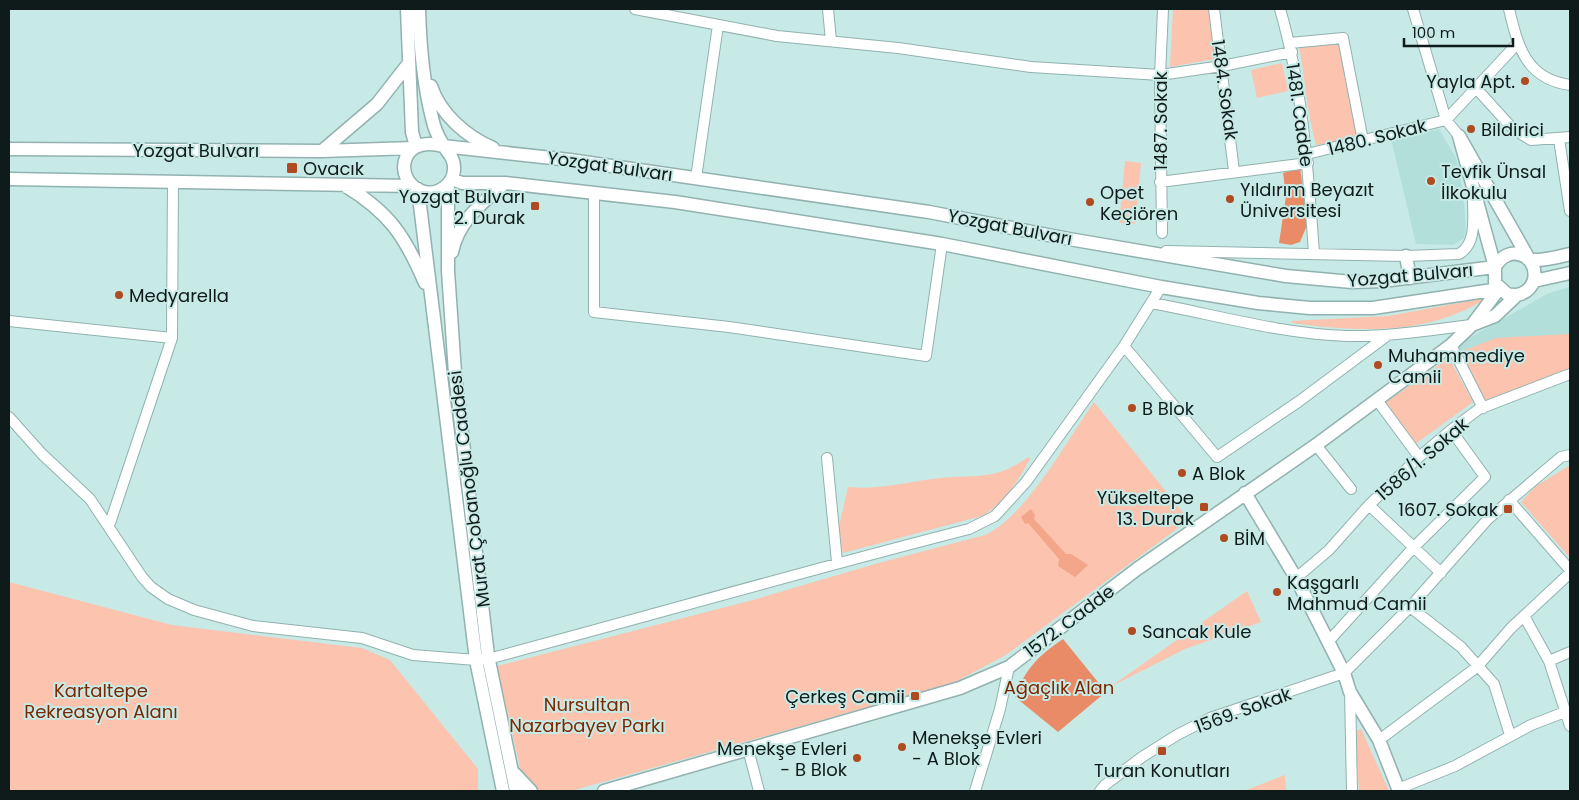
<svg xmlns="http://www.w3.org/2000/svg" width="1579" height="800" viewBox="0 0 1579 800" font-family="Poppins,sans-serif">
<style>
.built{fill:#b3dfda}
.green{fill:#fcc3af}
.forest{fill:#ea8b68}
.water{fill:#f3a689}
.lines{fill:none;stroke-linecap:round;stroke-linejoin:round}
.minor-casing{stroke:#91b2af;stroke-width:12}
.major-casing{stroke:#91b2af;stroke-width:15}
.minor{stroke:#fff;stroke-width:10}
.major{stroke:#fff;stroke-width:12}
.poi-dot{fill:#b04a20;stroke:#c7eae6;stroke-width:2}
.labels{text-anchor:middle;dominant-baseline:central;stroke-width:4;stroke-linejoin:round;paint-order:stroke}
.poi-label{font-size:18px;fill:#0e1b1a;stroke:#c7eae6;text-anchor:start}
.street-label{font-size:18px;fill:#0e1b1a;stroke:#c7eae6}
.park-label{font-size:18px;fill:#7b2800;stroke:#c7eae6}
</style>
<rect width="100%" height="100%" fill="#c7eae6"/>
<path class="built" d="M1439,129l17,29 7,32 3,39 -2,9 -10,7 -38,-1 -25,-105z
M1570,287v81l-86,33 -27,-56 92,-52z"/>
<path class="green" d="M1173,9h35l7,50 -45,8z
M1340,43l17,95 -41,7c-9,-33 -11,-66 -17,-100z
M1282,63l6,28 -31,7 -6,-28z
M1125,161l16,2 -6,61 -16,-1z
M1486,298c-56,38 -130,34 -194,25l-1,-2 97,-5z
M1569,334l1,34 -86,33 -24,-49 36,-14z
M1449,358l24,44 -59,43 -29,-42z
M1094,402l95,118 -183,135 -53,28 -382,108c-24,0 -37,6 -50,-19l-24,-106 256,-66 122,-36 110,-29c40,-17 83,-96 109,-133z
M1028,457l2,2c-11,20 -27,46 -48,57l-139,37 -5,-22 10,-44c29,3 56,-4 84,-8 39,-6 61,4 96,-22z
M1570,465v93l-49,-56 15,-16z
M9,582l163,43 190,23 28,12 88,109v22h-469z
M1247,591l14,31 -76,27 -75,38z
M1361,729l28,62h-30l-4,-60z
M1285,775l1,16h-42z"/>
<path class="forest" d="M1300,168l8,55 -8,19 -9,3 -12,-2 7,-47 -3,-23z
M1063,639l43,53 -48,40 -43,-35c11,-29 23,-41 48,-58z"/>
<path class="water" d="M1031,509l4,6 -1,4 32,35h5l17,11 -13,12 -17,-11 1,-7 -31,-36 -3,1 -4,-7z"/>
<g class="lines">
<defs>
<path id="minor" d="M635,9l142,27 121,12 133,19 129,8 62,-9 70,-14
M828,9l3,32
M1214,9l20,162
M1280,9c23,79 28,162 34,244
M1413,9l33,111 13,16
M1509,9c9,38 17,70 61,76
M1290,43l53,-5 20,103
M1475,87l38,42 18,11 39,-3
M1559,139l11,72
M1307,154l139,-34 71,-76
M696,178l22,-153
M1160,182l148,-19
M594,193v119l135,15 197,29 16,-112
M1162,233l-2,-158 3,-66
M1166,251l240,5 53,-2c18,-10 14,-37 14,-55
M1152,303c64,12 130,31 195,33 42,1 83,-6 125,-11
M9,321l163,17
M1451,345l32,63
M1124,346l93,111 81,-55 90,-67
M1377,400l42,57
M9,417l33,37 48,45 52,78 9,10 17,12 26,11 59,16 109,12 51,17 63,5 12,-1c161,-43 320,-89 481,-130l26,-13 31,-34 98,-136 37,-59
M1316,445l35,44
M827,458l10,104
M1509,500l61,70
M1369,505l72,68
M109,526l63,-188 1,-156
M1296,578l33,-28 40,-45 50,-48 32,-27 28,-21 91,-35
M1410,607l51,40 33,37 16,51
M1524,616l25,45 21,65
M1328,642l85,-94 72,-71 -34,-47
M1549,661l21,-9
M1350,692l2,99
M1379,740l98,-73 34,-39 59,-55
M748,749l11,42
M1398,789l57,-23 76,-41 34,-13
M975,791l25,-82 9,-42
M1100,791l5,-6 37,-28 35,-22 33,-17 134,-45 66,-66 78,-88 73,-62 9,-2"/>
<path id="major" d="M407,9l5,123 4,14
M419,9c1,37 4,73 13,109 2,9 5,17 10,25 5,10 13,14 12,27 -1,14 -15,25 -29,22 -32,-7 -28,-59 18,-46l127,14 359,52 140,27 217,37 66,6 30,-1 113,-14c6,-11 17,-17 29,-11 4,2 2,3 7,4 13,1 27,-3 39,-6
M431,86c9,28 36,51 62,62
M1459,136l74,130c6,17 -7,33 -26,28l-12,-11v-16z
M9,149l313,2 91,-3
M322,151l55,-47 32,-41
M9,179l403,7
M452,179l10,4h43l170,19 267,42 219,43 97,16 52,5h63l126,-19
M344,185c45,27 61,51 81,98
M448,185v86l7,102 33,283 28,135
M418,189l58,471 27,131
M452,252c6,-31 30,-49 53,-69
M1406,256l4,22
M1534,281l36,-8
M1472,325l23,-9 22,-21
M1245,493l51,85 48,95 6,19 29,48 20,51
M514,773l17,18
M604,791l356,-103 49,-21 128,-98 179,-124 135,-100 21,-20 27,-36"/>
</defs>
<use href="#minor" class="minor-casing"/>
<use href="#major" class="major-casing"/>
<use href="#minor" class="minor"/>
<use href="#major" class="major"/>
</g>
<g class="poi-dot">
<circle cx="1525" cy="81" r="5"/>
<circle cx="1471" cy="129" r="5"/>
<rect x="286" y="162" width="12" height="12" rx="2.5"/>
<circle cx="1431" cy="181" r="5"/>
<circle cx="1230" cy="199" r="5"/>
<circle cx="1090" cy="202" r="5"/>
<rect x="530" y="201" width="10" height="10" rx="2.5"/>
<circle cx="119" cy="295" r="5"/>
<circle cx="1378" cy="365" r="5"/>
<circle cx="1132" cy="408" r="5"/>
<circle cx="1182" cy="473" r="5"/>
<rect x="1199" y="502" width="10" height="10" rx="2.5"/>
<rect x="1503" y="504" width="10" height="10" rx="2.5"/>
<circle cx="1224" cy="538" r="5"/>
<circle cx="1277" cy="592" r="5"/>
<circle cx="1132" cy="631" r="5"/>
<rect x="910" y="691" width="10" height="10" rx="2.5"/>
<circle cx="902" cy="747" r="5"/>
<rect x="1157" y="746" width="10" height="10" rx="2.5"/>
<circle cx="857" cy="758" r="5"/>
</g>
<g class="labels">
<g class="poi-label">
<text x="1515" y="81" text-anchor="end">Yayla Apt.</text>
<text x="1481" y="129">Bildirici</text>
<text x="303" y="168">Ovacık</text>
<text x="1441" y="171">Tevfik Ünsal<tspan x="1441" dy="21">İlkokulu</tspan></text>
<text x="1240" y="189">Yıldırım Beyazıt<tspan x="1240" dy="21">Üniversitesi</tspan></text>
<text x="1100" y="192">Opet<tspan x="1100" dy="21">Keçiören</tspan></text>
<text x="525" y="196" text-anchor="end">Yozgat Bulvarı<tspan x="525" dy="21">2. Durak</tspan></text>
<text x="129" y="295">Medyarella</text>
<text x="1388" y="355">Muhammediye<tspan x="1388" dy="21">Camii</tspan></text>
<text x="1142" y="408">B Blok</text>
<text x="1192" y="473">A Blok</text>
<text x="1194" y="497" text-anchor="end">Yükseltepe<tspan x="1194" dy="21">13. Durak</tspan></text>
<text x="1498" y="509" text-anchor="end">1607. Sokak</text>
<text x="1234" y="538">BİM</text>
<text x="1287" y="582">Kaşgarlı<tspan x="1287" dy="21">Mahmud Camii</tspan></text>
<text x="1142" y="631">Sancak Kule</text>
<text x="905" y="696" text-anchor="end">Çerkeş Camii</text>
<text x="912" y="737">Menekşe Evleri<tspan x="912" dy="21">- A Blok</tspan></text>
<text x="847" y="748" text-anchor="end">Menekşe Evleri<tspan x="847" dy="21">- B Blok</tspan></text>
<text x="1162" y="770" text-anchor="middle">Turan Konutları</text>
</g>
<g class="street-label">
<text transform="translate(1225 90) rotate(82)">1484. Sokak</text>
<text transform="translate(1300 115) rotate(82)">1481. Cadde</text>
<text transform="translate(1160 121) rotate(-90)">1487. Sokak</text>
<text transform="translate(1377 137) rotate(-14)">1480. Sokak</text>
<text x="196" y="150">Yozgat Bulvarı</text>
<text transform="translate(610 166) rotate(8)">Yozgat Bulvarı</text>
<text transform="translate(1010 227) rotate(11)">Yozgat Bulvarı</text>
<text transform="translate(1410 275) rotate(-5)">Yozgat Bulvarı</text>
<text transform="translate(1422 459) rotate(-41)">1586/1. Sokak</text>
<text transform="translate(469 489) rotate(-97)">Murat Çobanoğlu Caddesi</text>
<text transform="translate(1069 621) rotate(-37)">1572. Cadde</text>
<text transform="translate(1243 710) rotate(-20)">1569. Sokak</text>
</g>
<g class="park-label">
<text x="1059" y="687">Ağaçlık Alan</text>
<text x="101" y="690">Kartaltepe<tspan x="101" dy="21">Rekreasyon Alanı</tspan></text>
<text x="587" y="704">Nursultan<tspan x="587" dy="21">Nazarbayev Parkı</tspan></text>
</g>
</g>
<rect width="1579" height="800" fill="none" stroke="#0e1b1a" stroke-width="20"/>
<path d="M1404 38v8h109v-8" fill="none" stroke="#0e1b1a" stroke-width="2.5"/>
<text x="1412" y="38" font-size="15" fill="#0e1b1a" stroke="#c7eae6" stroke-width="4" paint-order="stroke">100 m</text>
</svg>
